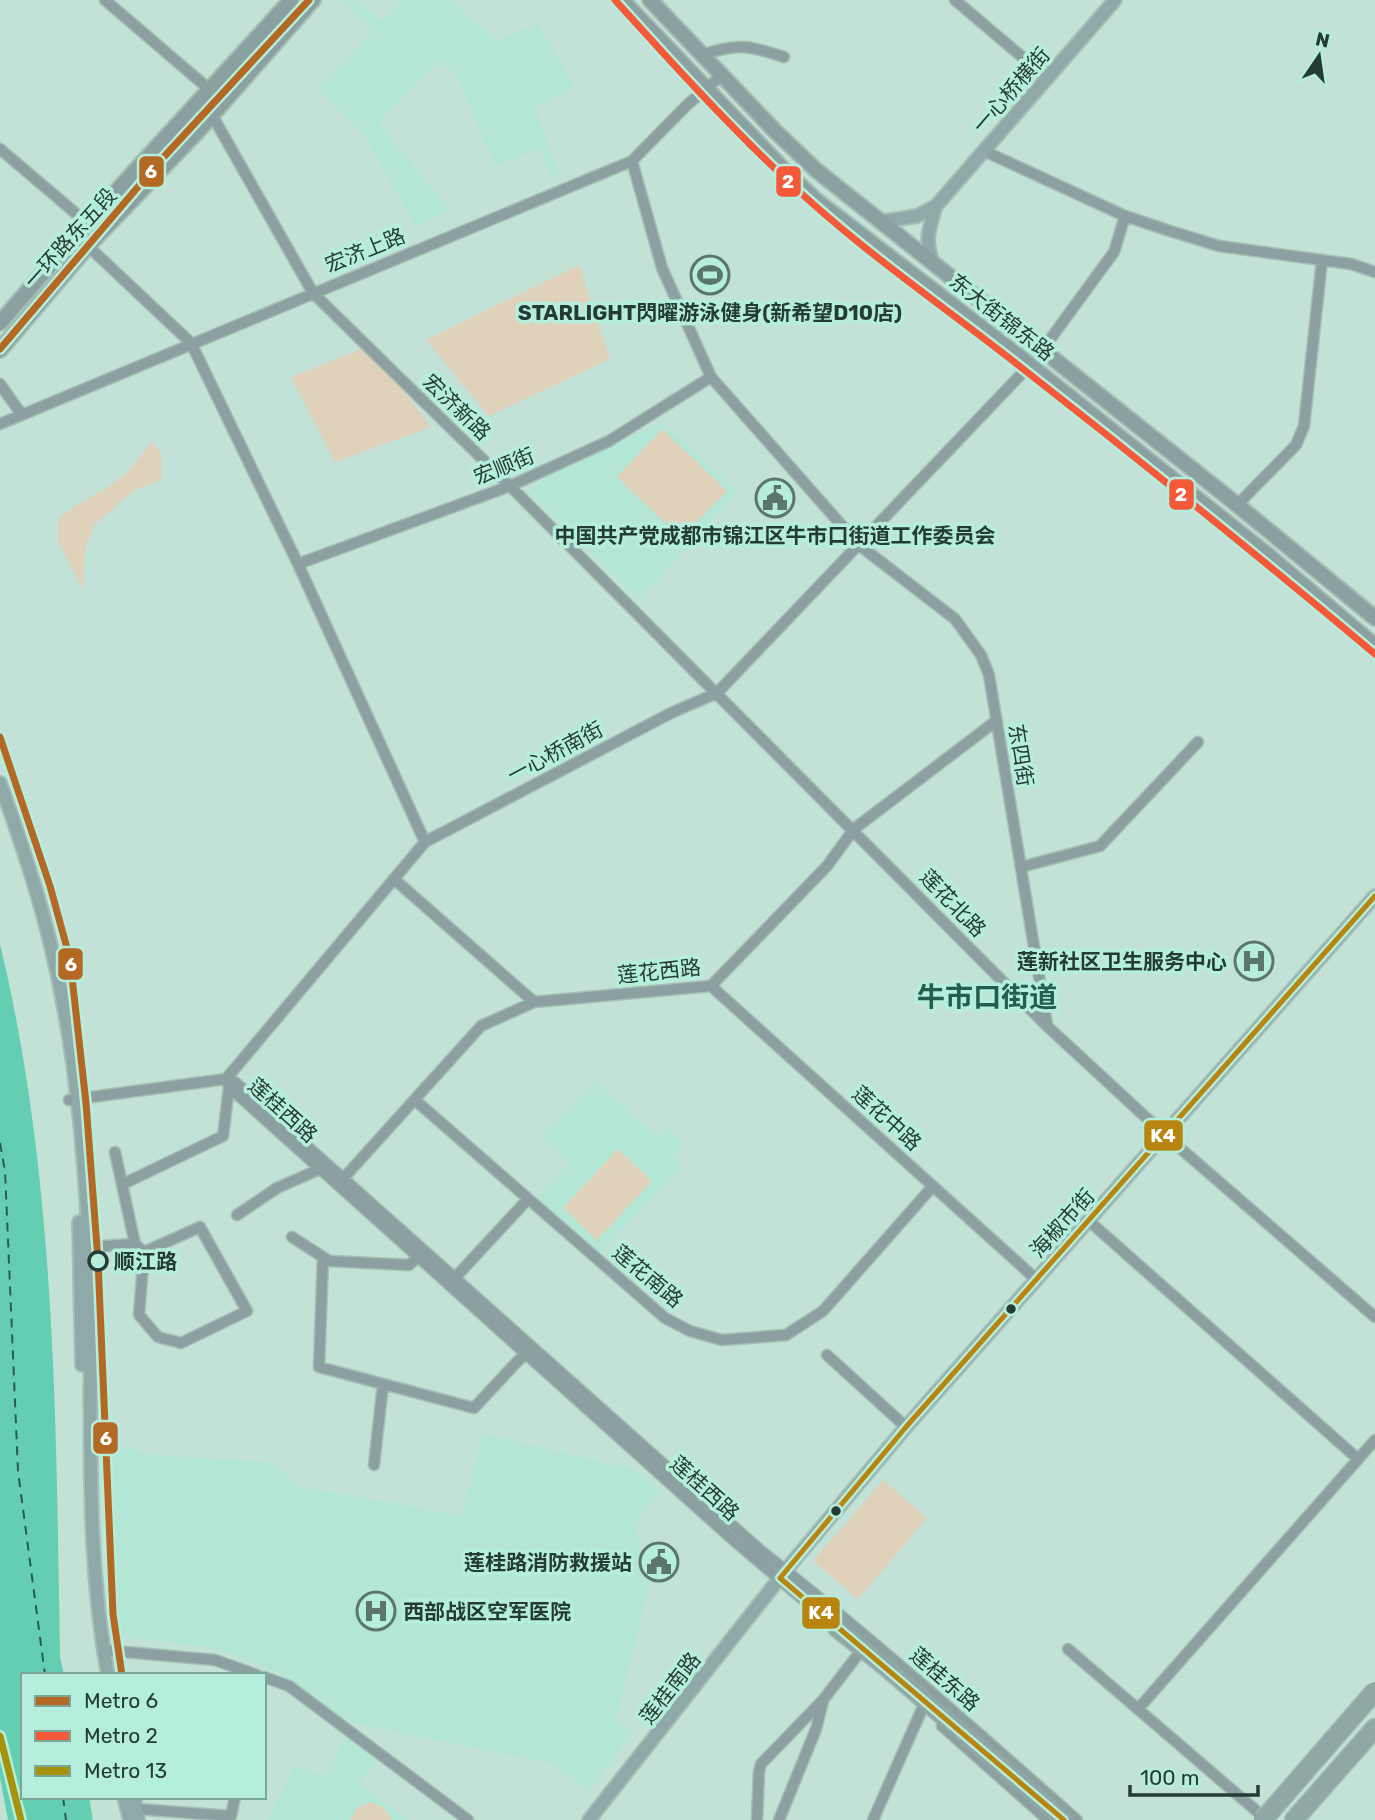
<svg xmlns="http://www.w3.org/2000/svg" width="1375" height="1820" viewBox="0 0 1375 1820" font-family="Rubik,'Noto Sans SC',sans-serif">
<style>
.built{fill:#b3e6d5}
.green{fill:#e0d1ba}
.water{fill:#64ceb3}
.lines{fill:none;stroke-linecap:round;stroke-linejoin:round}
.ferry{stroke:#275d4e;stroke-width:2;stroke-dasharray:9 7;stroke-linecap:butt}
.street-casing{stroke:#a5beb6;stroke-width:13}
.secondary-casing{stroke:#a5beb6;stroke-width:16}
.primary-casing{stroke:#a5beb6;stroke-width:18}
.highway-casing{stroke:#a5beb6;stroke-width:21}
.street{stroke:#8ca0a2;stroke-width:10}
.secondary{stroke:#8fa8a8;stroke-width:12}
.primary{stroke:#8ba1a1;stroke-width:14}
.highway{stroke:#8fa7a5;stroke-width:18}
.highway-bridge-casing{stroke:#a5beb6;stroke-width:21;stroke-linecap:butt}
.highway-bridge{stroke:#8fa7a5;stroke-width:18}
.bus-1-casing{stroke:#b5eedc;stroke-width:10}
.bus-1{stroke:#b88610;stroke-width:5}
.metro-1-casing{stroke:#b5eedc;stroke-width:12}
.metro-2-casing{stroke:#b5eedc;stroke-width:12}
.metro-3-casing{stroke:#b5eedc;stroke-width:12}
.metro-1{stroke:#b36924;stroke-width:7}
.metro-2{stroke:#f45a39;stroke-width:7}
.metro-3{stroke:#a5930b;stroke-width:7}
.stop-dot{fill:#b5eedc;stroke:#253c35;stroke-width:3.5}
.bus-dot{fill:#253c35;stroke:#b5eedc;stroke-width:2.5}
.labels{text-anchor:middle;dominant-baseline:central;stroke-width:7;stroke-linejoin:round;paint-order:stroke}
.street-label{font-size:21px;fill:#253c35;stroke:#b5eedc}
.poi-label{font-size:21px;font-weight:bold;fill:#253c35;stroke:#b5eedc}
.stop-label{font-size:21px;font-weight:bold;fill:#253c35;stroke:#b5eedc;text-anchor:start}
.district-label{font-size:28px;font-weight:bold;fill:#265c4d;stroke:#b5eedc}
.line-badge{stroke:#b5eedc;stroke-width:2.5}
.badge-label{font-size:19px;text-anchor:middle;font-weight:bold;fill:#fff}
</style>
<rect width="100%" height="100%" fill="#c2e1d7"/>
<path class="built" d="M343,0h15l23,22 20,-22h50l46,41 41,-18 37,65 -40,19 24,68 -7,3 -12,-30 -45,18 -37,-88 -18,-18 -62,63 72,87 -34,17 -51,-91 -46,-46 54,-59z
M660,422l78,69 -98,108 -112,-107 20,-16z
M596,1081l61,56 10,-10 17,17 -12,13 9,9 -83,89 -61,-57 33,-36 -26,-25z
M483,1434l152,36 25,21 -20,23 -3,16 12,57 -33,133 15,14 -42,57 -35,-27 -210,-43 -67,-50 -62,-23 -84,-10 -21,-17 -11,-174 24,-1 28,9 120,7 31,25 160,29z
M348,1735l31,22 -19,27 48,36h-140l27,-54 29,9z"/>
<path class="green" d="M579,265l31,94 -121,57 -63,-76z
M369,346l62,81 -96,35 -44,-85z
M662,429l65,62 -46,47 -64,-61z
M151,442l10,11v27l-27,10 -39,34 -10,24 -2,42 -25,-49 1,-22c16,-16 37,-23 55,-36 16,-11 26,-26 37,-41z
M618,1149l34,32 -55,59 -34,-32z
M883,1480l44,38 -69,81 -45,-38z
M371,1802l13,6 8,12h-42l8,-13z"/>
<path class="water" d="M0,944c56,232 56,475 60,713l4,18h-41v122h66l4,23h-85l-8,-42z"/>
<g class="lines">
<path class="ferry" d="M0,1143l5,28 13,300 27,204
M63,1797l3,23"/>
<defs>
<path id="street" d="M105,0l105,90
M955,0l93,79
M701,55c37,-12 47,-10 83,2
M212,115l101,178 197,193 537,540 118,109 210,182
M0,149l86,73
M984,151l141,65 42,14 52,16 132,18 24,8
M632,161l30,107 49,109 148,168 96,74 26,36 8,20 58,350
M88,246l103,97 107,221 127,278
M1043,349l71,-97 11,-36
M0,384l22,31
M0,424l632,-263 56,-57 33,-28
M1237,505l59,-60 8,-19 18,-166
M298,564l212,-78 99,-45 102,-64
M1021,867l79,-21 98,-104
M394,879l140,123
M711,986l326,294
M226,1079l9,3 525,468c109,86 213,178 317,270
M226,1079l3,8 502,451 108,92
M69,1100l157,-21 199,-237 246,-129 46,-20 313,-328
M415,1100l250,218 25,13 32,9 64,-5 37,-24 110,-125
M115,1152l20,92
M341,1181l140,-155 53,-24 177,-16 116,-120 27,-37 142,-108
M123,1184l100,-48 6,-49
M237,1215l40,-27 43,-19
M1089,1221l269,238
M292,1237l37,24 80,4 9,-8
M88,1247l47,-3 9,8 56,-25 47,84 -66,32 -23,-6 -19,-22 5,-63
M323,1257l-4,110 155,41 55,-59
M453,1280l75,-81
M827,1355l79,72
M374,1465l9,-81
M1068,1649l199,171
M103,1650l112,10 42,15
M264,1677l25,9 179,134
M1138,1709l237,-269
M942,1726l106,94
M137,1809l94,7 4,-19
M757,1820l2,-48 2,-8 62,-64 37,-48
M779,1820l37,-91 7,-28
M873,1820l49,-111"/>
<path id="secondary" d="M880,222l37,-6 19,-10 179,-206
M933,263c-9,-23 -4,-34 3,-57
M0,783c18,50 35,99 48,151 26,102 36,209 41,314 5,141 -7,287 19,427
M79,1222l3,143
M124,1797l6,23
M134,1797l4,23
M589,1820l197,-250 120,-143 469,-531"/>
<path id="primary" d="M622,0l163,171 32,30 199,153 253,202 106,90
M650,0l125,131 41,39 414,329 145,119
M0,323c94,-111 194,-215 291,-323
M0,350l88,-104 112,-117 113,-129"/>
<path id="highway" d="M837,1628l48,38 179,154
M1294,1820l81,-92"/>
</defs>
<use href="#street" class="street-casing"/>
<use href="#secondary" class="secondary-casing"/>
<use href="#primary" class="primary-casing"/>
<use href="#highway" class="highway-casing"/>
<use href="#street" class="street"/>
<use href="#secondary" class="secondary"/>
<use href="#primary" class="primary"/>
<use href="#highway" class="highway"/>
<defs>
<path id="highway-bridge" d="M1263,1820l112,-129"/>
</defs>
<use href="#highway-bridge" class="highway-bridge-casing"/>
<use href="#highway-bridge" class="highway-bridge"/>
<defs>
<path id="bus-1" d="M1064,1820l-284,-242 126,-151 469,-531"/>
</defs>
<use href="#bus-1" class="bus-1-casing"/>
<use href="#bus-1" class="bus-1"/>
<defs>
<path id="metro-1" d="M0,349l160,-188 149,-161
M0,737l50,149 20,73 16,144 12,157 15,354 9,61"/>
<path id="metro-2" d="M615,0c57,63 113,125 175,183 70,66 149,120 223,178 123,96 243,193 362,293"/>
<path id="metro-3" d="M0,1736l21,84"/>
</defs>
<use href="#metro-1" class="metro-1-casing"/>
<use href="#metro-2" class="metro-2-casing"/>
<use href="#metro-3" class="metro-3-casing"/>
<use href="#metro-1" class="metro-1"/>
<use href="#metro-2" class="metro-2"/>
<use href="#metro-3" class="metro-3"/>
</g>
<defs>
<symbol id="stadium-ring" viewBox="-11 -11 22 22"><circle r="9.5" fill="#b5eedc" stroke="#5c766e" stroke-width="1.5"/><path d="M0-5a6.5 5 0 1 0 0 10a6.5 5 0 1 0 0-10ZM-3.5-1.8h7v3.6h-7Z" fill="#5c766e"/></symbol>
<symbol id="civic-ring" viewBox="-11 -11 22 22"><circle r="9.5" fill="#b5eedc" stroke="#5c766e" stroke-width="1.5"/><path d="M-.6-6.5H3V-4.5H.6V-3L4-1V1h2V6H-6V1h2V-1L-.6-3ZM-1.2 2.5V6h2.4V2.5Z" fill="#5c766e"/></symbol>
<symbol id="hospital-ring" viewBox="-11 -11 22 22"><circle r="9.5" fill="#b5eedc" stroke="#5c766e" stroke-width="1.5"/><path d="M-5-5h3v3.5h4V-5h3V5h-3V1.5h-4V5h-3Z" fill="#5c766e"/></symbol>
</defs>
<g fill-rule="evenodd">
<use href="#stadium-ring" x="688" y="253" width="44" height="44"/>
<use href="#civic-ring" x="753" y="476" width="44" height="44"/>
<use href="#hospital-ring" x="1232" y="939" width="44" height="44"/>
<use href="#civic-ring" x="637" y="1540" width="44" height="44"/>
<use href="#hospital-ring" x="354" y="1589" width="44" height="44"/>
</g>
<circle class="stop-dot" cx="98" cy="1261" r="9"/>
<g class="bus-dot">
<circle cx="1011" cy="1309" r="6"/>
<circle cx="836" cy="1511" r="6"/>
</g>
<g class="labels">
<g class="street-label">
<text transform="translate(1011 90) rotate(-49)">一心桥横街</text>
<text transform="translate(70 238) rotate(-48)">一环路东五段</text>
<text transform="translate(365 250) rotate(-22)">宏济上路</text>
<text transform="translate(1002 317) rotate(38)">东大街锦东路</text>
<text transform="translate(457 407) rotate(44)">宏济新路</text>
<text transform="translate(504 466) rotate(-22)">宏顺街</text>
<text transform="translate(555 752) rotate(-28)">一心桥南街</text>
<text transform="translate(1021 755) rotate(81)">东四街</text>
<text transform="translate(953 903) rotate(46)">莲花北路</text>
<text transform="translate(659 971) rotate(-6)">莲花西路</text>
<text transform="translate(283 1110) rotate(42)">莲桂西路</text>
<text transform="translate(887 1118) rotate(42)">莲花中路</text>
<text transform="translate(1062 1223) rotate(-48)">海椒市街</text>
<text transform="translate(648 1276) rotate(40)">莲花南路</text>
<text transform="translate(705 1488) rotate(42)">莲桂西路</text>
<text transform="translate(945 1679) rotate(41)">莲桂东路</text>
<text transform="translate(670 1688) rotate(-52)">莲桂南路</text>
</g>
<g class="poi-label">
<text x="710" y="312">STARLIGHT閃曜游泳健身(新希望D10店)</text>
<text x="775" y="535">中国共产党成都市锦江区牛市口街道工作委员会</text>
<text x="1227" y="961" text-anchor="end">莲新社区卫生服务中心</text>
<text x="632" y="1562" text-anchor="end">莲桂路消防救援站</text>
<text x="403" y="1611" text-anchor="start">西部战区空军医院</text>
</g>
<g class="stop-label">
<text x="114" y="1261">顺江路</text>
</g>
<g class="district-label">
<text x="987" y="997">牛市口街道</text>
</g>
</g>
<g class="line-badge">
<rect x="138" y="155" width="27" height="33" rx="7" fill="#b36924"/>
<rect x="775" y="165" width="27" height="33" rx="7" fill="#f45a39"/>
<rect x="1168" y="478" width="27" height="33" rx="7" fill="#f45a39"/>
<rect x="57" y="947" width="27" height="34" rx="7" fill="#b36924"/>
<rect x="1143" y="1119" width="41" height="33" rx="7" fill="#b88610"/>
<rect x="92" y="1421" width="27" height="34" rx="7" fill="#b36924"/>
<rect x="801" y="1596" width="40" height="34" rx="7" fill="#b88610"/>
</g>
<g class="badge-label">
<text x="151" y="178">6</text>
<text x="788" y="188">2</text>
<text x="1181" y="501">2</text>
<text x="71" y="971">6</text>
<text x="1163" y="1142">K4</text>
<text x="106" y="1445">6</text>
<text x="821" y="1619">K4</text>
</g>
<rect x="21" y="1673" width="245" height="126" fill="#b5eedc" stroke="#7ba799" stroke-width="2"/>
<rect x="35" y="1696" width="35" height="10" fill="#b36924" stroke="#7ba799" stroke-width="2"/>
<text x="84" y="1708" font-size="21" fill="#253c35">Metro 6</text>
<rect x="35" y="1731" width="35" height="10" fill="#f45a39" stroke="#7ba799" stroke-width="2"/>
<text x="84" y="1743" font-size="21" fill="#253c35">Metro 2</text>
<rect x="35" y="1766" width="35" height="10" fill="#a5930b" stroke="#7ba799" stroke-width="2"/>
<text x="84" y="1778" font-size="21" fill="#253c35">Metro 13</text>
<g transform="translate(1319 56) rotate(13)" stroke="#b5eedc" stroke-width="5" paint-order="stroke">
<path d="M0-5L12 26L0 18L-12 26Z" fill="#253c35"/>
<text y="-10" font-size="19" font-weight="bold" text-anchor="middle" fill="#253c35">N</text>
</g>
<path d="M1130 1785v10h128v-10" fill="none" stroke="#253c35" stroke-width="3.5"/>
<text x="1140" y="1785" font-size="21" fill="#253c35" stroke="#b5eedc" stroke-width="5" paint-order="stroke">100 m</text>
</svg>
